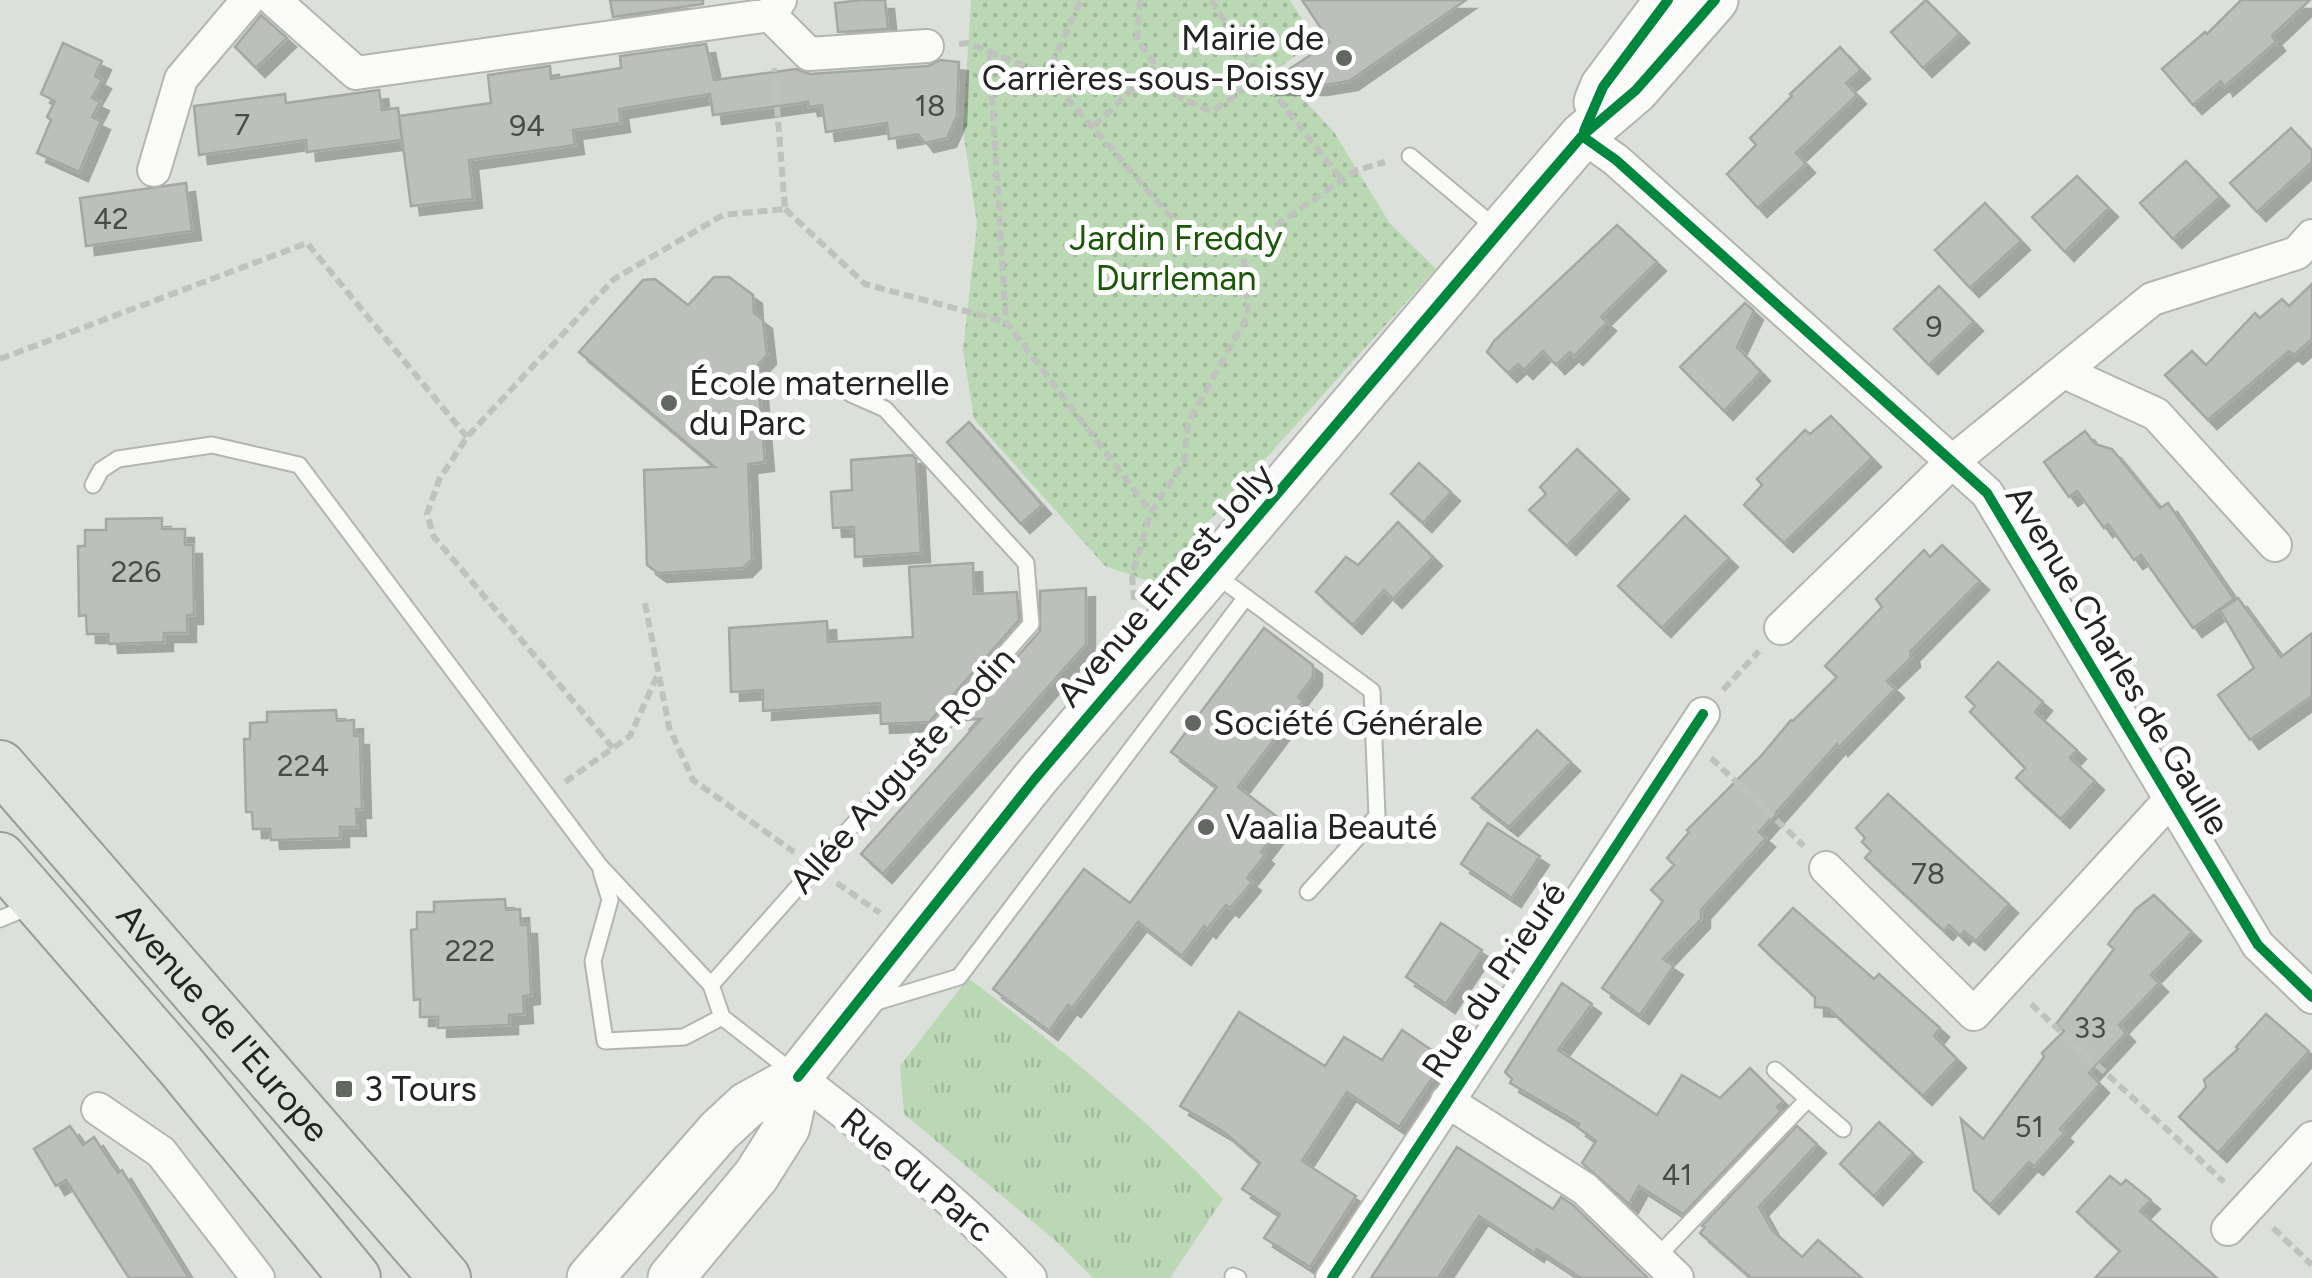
<svg xmlns="http://www.w3.org/2000/svg" width="2312" height="1278" viewBox="0 0 2312 1278" font-family="Figtree,sans-serif">
<style>
.grass{fill:url(#grass-tufts)}
.park{fill:url(#park-dots)}
.building{fill:#bcc0bb;stroke:#a4a8a4;stroke-width:2.5;filter:url(#shadow)}
.lines{fill:none;stroke-linecap:round;stroke-linejoin:round}
.lane-casing{stroke:#b2b6b1;stroke-width:19}
.street-casing{stroke:#b2b6b1;stroke-width:36}
.secondary-casing{stroke:#b2b6b1;stroke-width:49}
.primary-casing{stroke:#95a093;stroke-width:54}
.path{stroke:#bfc2bf;stroke-width:6;stroke-dasharray:10 5;stroke-linecap:butt}
.lane{stroke:#fafaf9;stroke-width:15}
.street{stroke:#fafaf9;stroke-width:32}
.secondary{stroke:#fafaf9;stroke-width:45}
.primary{stroke:#dee4dd;stroke-width:50}
.cycleway-casing{stroke:#fff;stroke-width:16}
.cycleway{stroke:#00873e;stroke-width:10}
.poi-dot{fill:#636762;stroke:#fff;stroke-width:4}
.labels{text-anchor:middle;dominant-baseline:central;stroke-width:10;stroke-linejoin:round;paint-order:stroke}
.number-label{font-size:30px;fill:#484c48}
.poi-label{font-size:35px;fill:#222521;stroke:#fff;text-anchor:start}
.park-label{font-size:35px;fill:#1a5808;stroke:#fff}
.street-label{font-size:35px;fill:#222521;stroke:#fff}
</style>
<defs>
<pattern id="grass-tufts" width="24" height="20" patternUnits="userSpaceOnUse" patternTransform="scale(2.5)"><rect width="24" height="20" fill="#bbd8b5"/><path d="M3 7l-1-3M5 7V3M7 7l1-3M15 17l-1-3M17 17v-4M19 17l1-3" fill="none" stroke="#a0b99b"/></pattern>
<pattern id="park-dots" width="8" height="8" patternUnits="userSpaceOnUse" patternTransform="scale(2.5)"><rect width="8" height="8" fill="#bbd8b5"/><path d="M2 2h.1M6 6h.1" fill="none" stroke="#a0b99b" stroke-width="1.8" stroke-linecap="round"/></pattern>
<filter id="shadow"><feDropShadow dx="9" dy="9" stdDeviation="0" flood-color="#0004"/></filter>
</defs>
<rect width="100%" height="100%" fill="#dbe1da"/>
<path class="grass" d="M968,978c90,68 178,139 255,221l-53,79h-77l-35,-35 -154,-129 -4,-48z"/>
<path class="park" d="M971,0h319l26,41 -40,29 58,62 55,90 47,47 -282,314 -49,-17 -131,-147 -11,-69 14,-126 -14,-94z"/>
<path class="building" d="M610,0h93v4l-90,13z
M861,0h24l3,29 -50,3 -3,-29z
M1302,0h164l-117,81 -31,5h-54l66,-44z
M1926,0l34,34 -37,34 -32,-36z
M2241,0h69l-38,36 4,6 -52,45 -3,-6 -28,24 -31,-36 43,-37 2,2z
M261,15l26,23 -31,30 -21,-21z
M63,43l39,18 -7,15 7,4 -10,18 8,4 -8,15 9,4 -22,51 -42,-19 14,-33 -4,-3 8,-16 -14,-7z
M706,44l8,36 82,-11 14,5 118,-8 12,-6 19,2 -2,54 -10,22 -22,5 -7,-9 -29,5 -2,-16 -61,9 -4,-27 -13,2 -1,-5 -95,13 -3,-21 -91,15 2,14 -48,7 2,15 -106,15 4,39 -62,7 -12,-90 92,-13 -3,-28 62,-9 1,13 70,-11 -1,-12z
M1840,47l21,23 -15,13 11,12 -61,58 10,11 -48,44 -31,-34 29,-29 -6,-7 42,-42 -2,-2z
M379,90l3,20 16,-2 4,32 -95,12 -1,-12 -107,15 -5,-49 91,-12 1,9z
M2291,128l21,23v11l-55,50 -27,-29z
M2186,161l34,36 -47,42 -33,-36z
M2077,176l32,32 -44,44 -33,-35z
M186,183l6,48 -106,15 -6,-48z
M1985,203l36,38 -51,47 -35,-38z
M1617,225l40,37 -56,55 6,5 -33,34 -4,-4 -14,13 -13,-14 -19,19 -6,-6 -10,9 -21,-21 7,-11z
M714,277h15l24,18 1,18 9,7 4,35 -10,11 8,96 -17,2 4,95 -9,9 -85,5 -11,-8 -3,-95 71,-3 -136,-115 64,-72 12,-1 33,26z
M2312,284v55l-18,16 -5,-4 -81,69 -43,-45 27,-24 14,14 49,-52 5,5 22,-19 7,7z
M1939,286l35,36 -45,43 -35,-36z
M1745,303l9,8 -17,36 24,25 -37,39 -44,-44z
M1831,416l41,42 -88,85 -40,-38 18,-20 -5,-6 48,-49 5,4z
M969,422l73,83 -21,19 -74,-82z
M2085,431l10,13 17,5 48,59 8,-5 66,96 -41,29 -52,-73 -7,5 -26,-36 -4,4 -27,-37 -8,6 -25,-35z
M1577,449l43,41 -53,56 -38,-36 17,-16 -6,-7z
M912,455l4,4 5,94 -66,4 -1,-30 -21,1 -2,-36 21,-2 -1,-30z
M1419,463l32,29 -28,31 -32,-29z
M1685,516l44,42 -67,70 -44,-42z
M162,518v11h23v16h8l1,70h-7v18h-23v9l-55,2 -1,-10h-21l-1,-19 -7,1 -1,-70h7v-16h21v-11z
M1398,522l35,35 -40,42 -9,-9 -31,35 -37,-33 30,-35 12,8z
M1942,545l38,36 -70,71 1,6 -24,23 8,8 -56,58 -2,-3 -78,88 7,6 -65,72v9l-38,40 11,7 -34,49 -38,-27 61,-87 -12,-11 23,-25 -7,-7 22,-26 -2,-2 74,-74 30,-36 2,1 44,-44 -12,-11 57,-59 -6,-8 48,-49 6,7z
M973,563l1,31 43,-2 2,28 -90,102 -48,2 -1,-21 -117,8v-21l-32,2 -2,-64 98,-7 1,21 85,-5 -4,-70z
M1086,588v56l-203,230 -22,-20 120,-135 -20,1 79,-89v-40z
M2238,598l43,59 31,-24v63l-62,44 -32,-45 36,-27 -34,-58z
M1264,628l49,37v12l-15,20 5,4 -65,86 46,35 -23,30 4,3 -18,23 5,4 -22,26 -4,-3 -19,24 -3,-3 -22,30 -44,-34 -66,86 -4,-3 -19,26 -56,-42 91,-120 46,34 46,-62 41,-54 -46,-35z
M1998,662l45,40 -8,10 42,38 -7,8 25,23 -34,38 -45,-41 9,-10 -55,-56 5,-6 -9,-9z
M336,710l1,11 17,-1v16h6l2,73h-6l1,18h-17v11l-69,2 -1,-11h-17l-1,-17h-6l-2,-73h6v-16l17,-1v-10z
M1537,730l34,32 -62,65 -37,-29z
M1888,794l121,110 -33,37 -12,-10 -4,5 -11,-11 -5,6 -79,-73 6,-7 -9,-9 3,-4 -9,-10z
M1488,823l52,33 -28,42 -51,-34z
M2154,895l38,37 -41,43 8,8 -40,42 7,8 -37,40 11,11 -40,45 4,4 -30,33 -5,-4 -39,43 -16,-15 -13,-71 22,20 61,-82 -2,-4 22,-22 -8,-7 58,-75 -6,-5 28,-35z
M505,899l1,11 14,-1 1,16h7l3,70 -8,1 1,18 -15,1v10l-71,3v-11h-18v-18l-6,1 -3,-70 6,-1v-17h17v-10z
M1793,908l81,71 5,-5 61,54 -6,8 23,23 -34,37 -95,-88 -13,-1v-10l-56,-52z
M1441,923l41,27 -36,54 -40,-27z
M1562,983l30,21 -34,46 99,65 25,-40 38,23 30,-30 33,33 -6,6 4,4 -98,103 -44,-28 -10,18 -47,-41 14,-22 -19,-14 2,-3 -69,-41 2,-4 -7,-7z
M1239,1012l86,54 19,-29 38,23 20,-30 43,29 -46,68 -52,-35 -35,54 -10,15 54,35 -46,71 -46,-29 16,-24 -38,-25 18,-26 -36,-31 -44,-26z
M2266,1014l43,37 -91,102 -39,-36 27,-30 -2,-7 34,-31 -2,-2z
M1879,1122l34,31 -39,43 -34,-32z
M70,1126l13,19 11,-8 24,36 4,-3 67,108h-60l-63,-98 -10,6 -22,-37z
M1797,1126l20,18 -58,63 13,23 30,27 16,-17 44,38h-111l-51,-45 5,-6 -3,-1z
M1457,1147l96,62 8,-12 12,8 75,73h-67l-44,-29 -2,4 -56,-37 -41,62h-67z
M2110,1176l11,9 5,-5 25,20 -11,11 77,67h-122l25,-27 -43,-39z"/>
<g class="lines">
<defs>
<path id="lane" d="M1410,156l87,73
M93,485l8,-15 17,-11 94,-14 87,20 300,400 112,120
M1216,575l156,116 5,125 -69,76
M601,871l9,29 -17,61 12,80 79,-4 38,-20
M0,919l33,-14
M873,1003l86,-26 287,-380
M722,1017l-11,-32 320,-361 -5,-61 -141,-154 -34,-15
M722,1017l73,57
M1775,1070l33,29
M1656,1258l152,-159 35,30
M1233,1276l5,2"/>
<path id="street" d="M274,0l82,73 414,-58 10,-15
M770,15l39,39 118,-8
M1582,136l34,24 371,333 271,452 54,52
M154,170l27,-91 67,-79
M2064,372l92,42 119,131
M1781,628l172,-167 199,-162 145,-46 15,-17
M1826,868l148,146 197,-215
M798,1077c81,62 162,126 232,201
M1447,1101l138,88 92,89
M98,1109l63,43 97,126
M2228,1229l84,-91
M1332,1278l371,-564"/>
<path id="secondary" d="M1597,102l6,-15 65,-87
M590,1278l129,-147 28,-26 51,-28 236,-297 475,-559 73,-85 54,-46 79,-90
M671,1278l85,-102 31,-49 11,-50"/>
<g id="primary">
<path id="s1" d="M0,766l445,512"/>
<path d="M0,858l180,207 175,213"/>
</g>
</defs>
<use href="#lane" class="lane-casing"/>
<use href="#street" class="street-casing"/>
<use href="#secondary" class="secondary-casing"/>
<use href="#primary" class="primary-casing"/>
<path class="path" d="M1140,0l-3,40 44,58 31,14 49,-35
M1211,0l50,77 81,103
M959,44l9,-1 79,32 34,-75
M989,51l17,271 145,190
M1047,75l121,139 43,34h32
M1094,126l62,-60
M785,209l80,75 141,38
M0,359l307,-116 160,194
M1134,600l-2,-25 19,-63 33,-50 4,-39 60,-108 -5,-67 114,-78 28,-8
M645,603l24,124 24,53 101,72
M1723,690l36,-39
M613,748l-179,-211 -7,-23 12,-34 28,-43 147,-158 109,-64 62,-6 -11,-141
M1711,758l93,88
M565,782l65,-46 28,-62
M837,883l43,30
M2031,1004l193,178
M2273,1228l39,37"/>
<use href="#lane" class="lane"/>
<use href="#street" class="street"/>
<use href="#secondary" class="secondary"/>
<use href="#primary" class="primary"/>
<defs>
<path id="cycleway" d="M1584,131l19,-44 65,-87
M1582,136l34,24 371,333 271,452 54,52
M798,1077l236,-297 475,-559 73,-85 54,-46 79,-90
M1332,1278l371,-564"/>
</defs>
<use href="#cycleway" class="cycleway-casing"/>
<use href="#cycleway" class="cycleway"/>
</g>
<g class="poi-dot">
<circle cx="1344" cy="58" r="10"/>
<circle cx="669" cy="403" r="10"/>
<circle cx="1193" cy="723" r="10"/>
<circle cx="1206" cy="827" r="10"/>
<rect x="334" y="1079" width="20" height="20" rx="5"/>
</g>
<g class="labels">
<g class="number-label">
<text x="930" y="105">18</text>
<text x="242" y="124">7</text>
<text x="527" y="125">94</text>
<text x="111" y="218">42</text>
<text x="1934" y="326">9</text>
<text x="136" y="571">226</text>
<text x="303" y="765">224</text>
<text x="1928" y="873">78</text>
<text x="470" y="950">222</text>
<text x="2090" y="1027">33</text>
<text x="2029" y="1126">51</text>
<text x="1677" y="1174">41</text>
</g>
<g class="poi-label">
<text x="1324" y="38" text-anchor="end">Mairie de<tspan x="1324" dy="40">Carrières-sous-Poissy</tspan></text>
<text x="689" y="383">École maternelle<tspan x="689" dy="40">du Parc</tspan></text>
<text x="1213" y="723">Société Générale</text>
<text x="1226" y="827">Vaalia Beauté</text>
<text x="364" y="1089">3 Tours</text>
</g>
<g class="park-label">
<text x="1176" y="238">Jardin Freddy<tspan x="1176" dy="40">Durrleman</tspan></text>
</g>
<g class="street-label">
<text transform="translate(1165 585) rotate(-49)">Avenue Ernest Jolly</text>
<text transform="translate(2118 660) rotate(59)">Avenue Charles de Gaulle</text>
<text transform="translate(902 770) rotate(-48)">Allée Auguste Rodin</text>
<text transform="translate(1494 980) rotate(-56)">Rue du Prieuré</text>
<text stroke="none"><textPath href="#s1" startOffset="340">Avenue de l'Europe</textPath></text>
<text transform="translate(917 1175) rotate(40)">Rue du Parc</text>
</g>
</g>
</svg>
